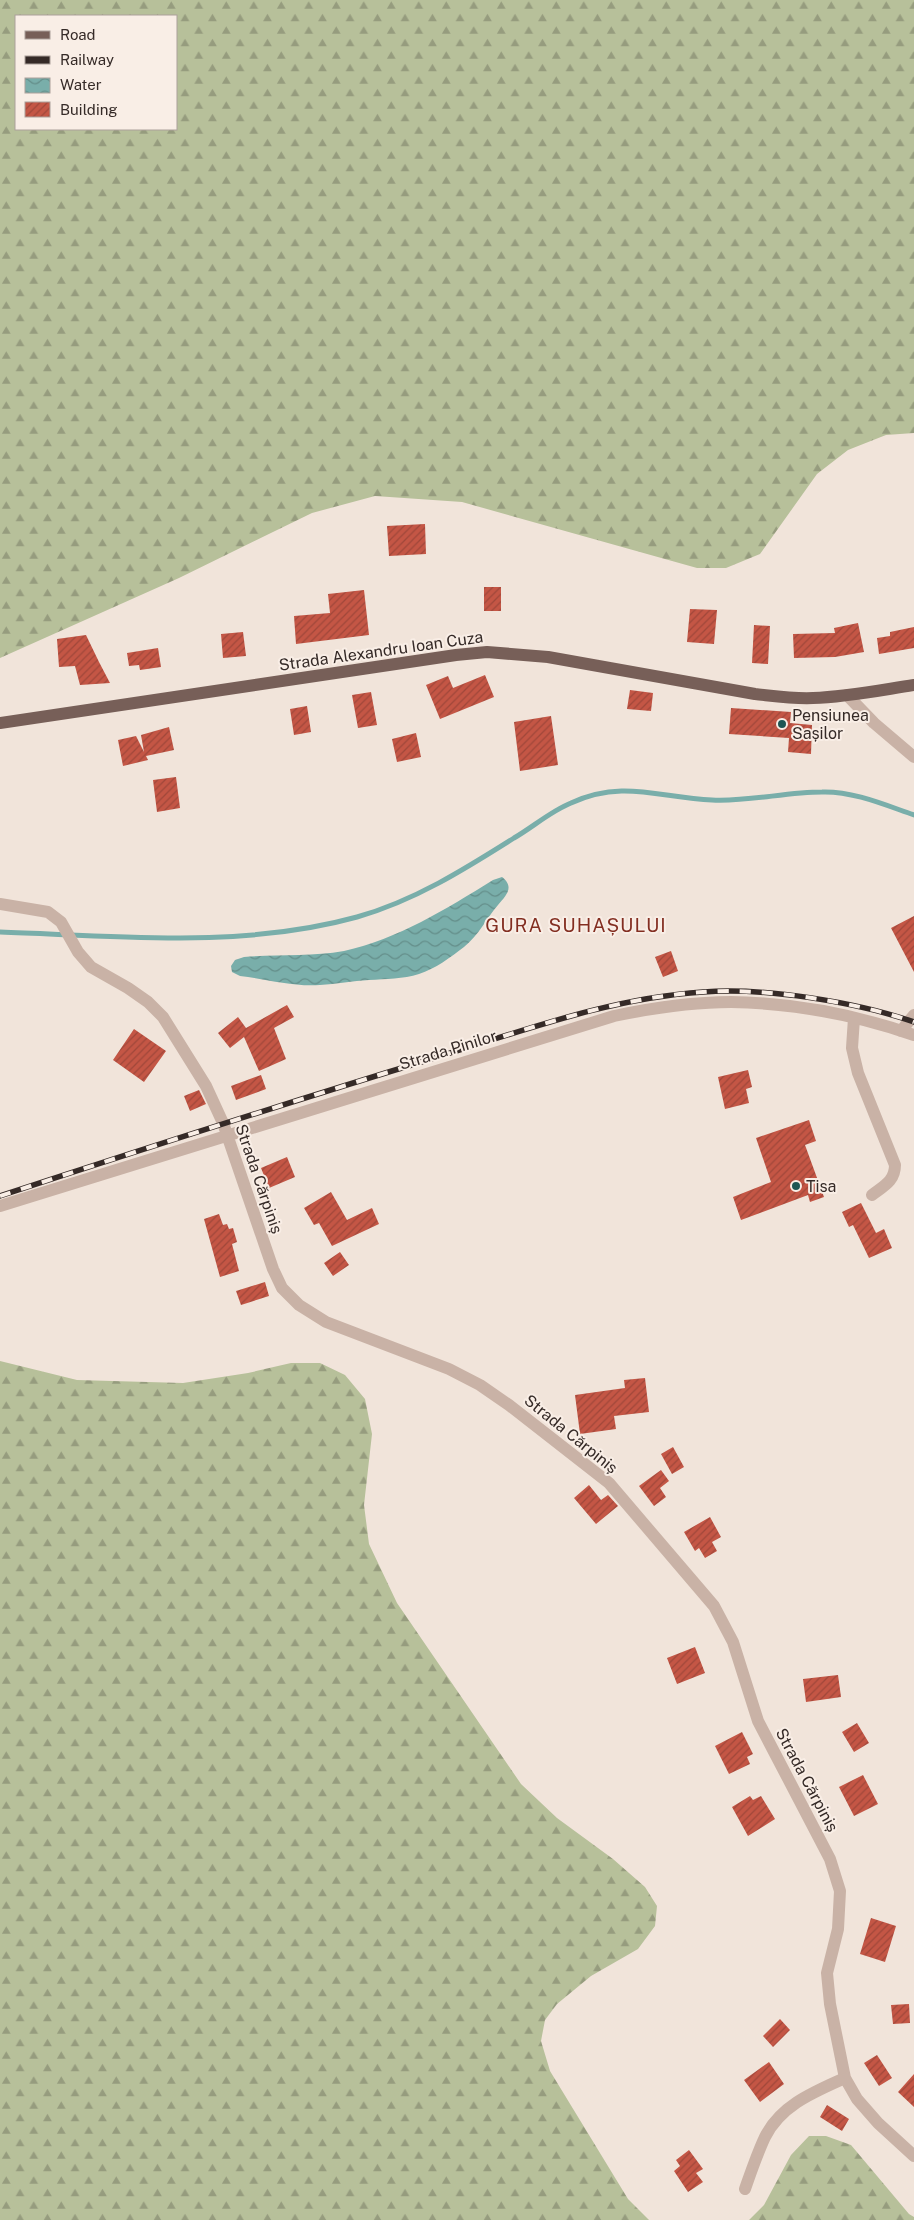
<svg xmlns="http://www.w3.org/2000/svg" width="914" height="2220" viewBox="0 0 914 2220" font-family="'Public Sans',sans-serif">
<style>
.forest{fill:url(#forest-firs);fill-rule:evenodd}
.water{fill:url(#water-waves)}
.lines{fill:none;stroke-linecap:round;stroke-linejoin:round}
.stream{stroke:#79aeaa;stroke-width:5}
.building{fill:url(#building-hatch)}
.minor{stroke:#c9b2a6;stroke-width:12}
.major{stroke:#775f58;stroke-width:12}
.rail-casing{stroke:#352a27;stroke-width:5.5}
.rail{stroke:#f9eee6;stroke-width:4;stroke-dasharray:11;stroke-linecap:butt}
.poi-dot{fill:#1d5654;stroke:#f9eee6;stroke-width:2}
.labels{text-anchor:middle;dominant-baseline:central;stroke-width:4;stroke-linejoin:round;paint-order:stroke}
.street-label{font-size:16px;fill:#352a27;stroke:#f9eee6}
.poi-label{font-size:16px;fill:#352a27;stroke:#f9eee6;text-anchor:start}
.quarter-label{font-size:19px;letter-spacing:1px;fill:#832e21;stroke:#f9eee6}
</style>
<defs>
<pattern id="forest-firs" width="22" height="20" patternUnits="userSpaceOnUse" patternTransform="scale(1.25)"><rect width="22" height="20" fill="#b7c09a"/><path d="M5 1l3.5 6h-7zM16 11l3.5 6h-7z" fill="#969c7e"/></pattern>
<pattern id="water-waves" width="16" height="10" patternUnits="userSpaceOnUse" patternTransform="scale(1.25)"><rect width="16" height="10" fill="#79aeaa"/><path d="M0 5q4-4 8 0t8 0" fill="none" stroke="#648e8a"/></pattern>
<pattern id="building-hatch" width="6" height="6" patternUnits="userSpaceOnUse" patternTransform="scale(1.25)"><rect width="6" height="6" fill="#c45645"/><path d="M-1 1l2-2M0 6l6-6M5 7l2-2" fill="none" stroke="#a0473a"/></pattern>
</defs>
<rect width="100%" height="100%" fill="#f1e4da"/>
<path class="forest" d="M0,0h914v433l-28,2 -38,15 -31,24 -57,80 -34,14h-29l-235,-66 -87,-6 -63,17 -133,65 -179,80zM176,16v113h-160v-113z
M0,1361l77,19 106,3 65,-10 43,-10h29l25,12 20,24 7,35 -8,71 5,39 28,59 124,181 36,34 56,41 32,28 12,19 -2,20 -17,23 -47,27 -34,28 -12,16 -4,21 9,30 78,128 21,21h-649z
M809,2136h17l25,9 58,69 5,3v3h-165l15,-15 27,-50z"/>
<path class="water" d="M502,877c13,10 4,19 -4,28 -12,14 -19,30 -34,42 -13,10 -29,22 -45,27 -16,5 -33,5 -50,6 -16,1 -33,4 -49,5 -27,2 -54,-6 -80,-9l-8,-4 -1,-6 4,-6 9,-3c33,-3 67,0 100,-6 54,-12 102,-42 149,-71z"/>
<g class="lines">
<path class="stream" d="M0,932c118,4 242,17 357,-15 57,-16 108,-48 157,-79 19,-11 37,-27 57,-35 52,-24 89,-5 141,-3 37,2 73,-8 110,-8 31,-1 63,13 92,23"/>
</g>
<path class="building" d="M425,524l1,30 -37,2 -2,-30z
M484,587h17v24h-17z
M364,590l5,45 -73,9 -2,-28 36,-3 -2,-19z
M690,609l27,1 -3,34 -27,-2z
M858,623l6,29 -29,5 -41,1 -1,-24 42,-1 -1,-5z
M754,625l16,1 -2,38 -16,-1z
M914,627v21l-35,6 -2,-16 13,-2v-4z
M243,632l3,24 -23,2 -2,-24z
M86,635l13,27 11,21 -30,2 -5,-19 -16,1 -2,-28z
M158,648l3,19 -21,3 -1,-5 -10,1 -2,-13z
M485,675l9,22 -54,22 -14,-34 22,-9 5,12z
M630,690l23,3 -2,18 -24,-2z
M371,692l6,33 -19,3 -6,-33z
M307,706l4,26 -17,3 -4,-26z
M731,708l60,4 -1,11 22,2 -1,29 -23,-2 1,-14 -60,-4z
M551,716l7,49 -38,6 -6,-49z
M169,727l5,23 -28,6 2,4 -25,6 -5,-26 18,-4 8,16 -3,-17z
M416,733l5,24 -24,5 -5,-23z
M176,777l4,31 -23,4 -4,-32z
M914,916v56l-23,-44z
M671,951l7,20 -15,6 -8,-20z
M287,1005l7,12 -20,11 12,31 -27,12 -15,-34 -14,11 -12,-15 20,-16 8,11z
M134,1029l32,22 -22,31 -31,-22z
M748,1070l4,17 -6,2 3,14 -24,6 -7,-32z
M261,1075l5,14 -30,11 -5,-14z
M199,1090l7,14 -16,7 -6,-15z
M809,1120l7,21 -11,4 19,52 -14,5 -2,-7 -67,25 -8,-23 38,-15 -15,-44z
M287,1157l8,20 -26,11 -8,-20z
M331,1192l16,28 25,-12 7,16 -47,22 -13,-23 -5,2 -10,-17z
M861,1203l15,30 8,-4 8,19 -23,10 -16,-33 -4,2 -7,-15z
M219,1214l4,11 4,-1 2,5 4,-1 4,14 -5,2 7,27 -19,6 -16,-58z
M340,1252l9,13 -16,11 -9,-13z
M265,1282l4,14 -28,9 -5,-14z
M645,1378l4,34 -35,4 2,13 -36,5 -5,-39 50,-7 -1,-8z
M673,1447l11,20 -12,7 -11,-20z
M661,1470l8,11 -9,7 6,9 -12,9 -15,-20z
M589,1485l12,15 7,-5 10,11 -22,18 -22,-26z
M710,1517l11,20 -9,5 5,9 -12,7 -6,-10 -4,3 -11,-19z
M695,1647l10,26 -28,11 -10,-26z
M838,1675l3,22 -35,5 -3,-23z
M857,1723l12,20 -15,9 -12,-20z
M742,1732l11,22 -6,3 3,7 -21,10 -14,-28z
M863,1775l15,29 -24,12 -15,-29z
M750,1796l3,4 8,-4 14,23 -27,17 -16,-29z
M871,1918l25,8 -11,36 -25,-8z
M909,2004l1,19 -17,1 -2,-19z
M780,2019l10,11 -17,17 -10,-11z
M877,2055l15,23 -13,8 -15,-23z
M769,2062l15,22 -24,18 -16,-22z
M914,2074v33l-16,-15z
M827,2105l22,14 -7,12 -22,-14z
M689,2150l14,19 -7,4 7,9 -15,10 -14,-21 6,-5 -4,-6z"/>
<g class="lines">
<path class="minor" d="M847,695l27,28 40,34
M0,904l48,8 13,10 17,30 13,15 37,21 20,14 15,15 43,69 17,37 50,146 9,19 17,17 27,17 123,47 31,16 29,20 100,78 105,123 19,36 25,79 72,138 10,32 -2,38 -11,44 3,31 15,74 12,21 21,24 36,33
M854,1018l-2,30 6,25 37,92c0,16 -11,21 -23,30
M901,1031l13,-16
M0,1206l614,-190c38,-8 78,-14 117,-14 61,1 125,13 183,33
M745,2189c6,-17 12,-35 20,-52 16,-32 49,-45 80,-59"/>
<path class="major" d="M0,723l456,-68 31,-3 61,5 207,37c19,2 39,5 58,4 34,-1 68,-8 101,-13"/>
<defs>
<path id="rail" d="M0,1196c143,-47 287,-93 431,-137 89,-27 178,-61 272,-67 60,-5 154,10 211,30"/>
</defs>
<use href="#rail" class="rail-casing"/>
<use href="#rail" class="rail"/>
</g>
<g class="poi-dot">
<circle cx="782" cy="724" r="5"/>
<circle cx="796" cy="1186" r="5"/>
</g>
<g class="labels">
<g class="street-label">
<text transform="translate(381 651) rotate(-8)">Strada Alexandru Ioan Cuza</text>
<text transform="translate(448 1050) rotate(-17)">Strada Pinilor</text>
<text transform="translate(259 1179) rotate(71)">Strada Cărpiniș</text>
<text transform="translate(571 1434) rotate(39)">Strada Cărpiniș</text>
<text transform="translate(807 1780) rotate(62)">Strada Cărpiniș</text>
</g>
<g class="poi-label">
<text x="792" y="715">Pensiunea<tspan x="792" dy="18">Sașilor</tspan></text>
<text x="806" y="1186">Tisa</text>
</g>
<g class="quarter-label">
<text x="576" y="925">GURA SUHAȘULUI</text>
</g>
</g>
<rect x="15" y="15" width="162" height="115" fill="#f9eee6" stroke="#aba09a"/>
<rect x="25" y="31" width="25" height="8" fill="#775f58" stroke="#aba09a"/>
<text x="60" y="40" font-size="15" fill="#352a27">Road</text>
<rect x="25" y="56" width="25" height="8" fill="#352a27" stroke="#aba09a"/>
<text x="60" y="65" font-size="15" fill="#352a27">Railway</text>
<rect x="25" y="78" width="25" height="15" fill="url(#water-waves)" stroke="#aba09a"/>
<text x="60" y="90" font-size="15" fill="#352a27">Water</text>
<rect x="25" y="102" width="25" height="15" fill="url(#building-hatch)" stroke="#aba09a"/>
<text x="60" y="115" font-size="15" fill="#352a27">Building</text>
</svg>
